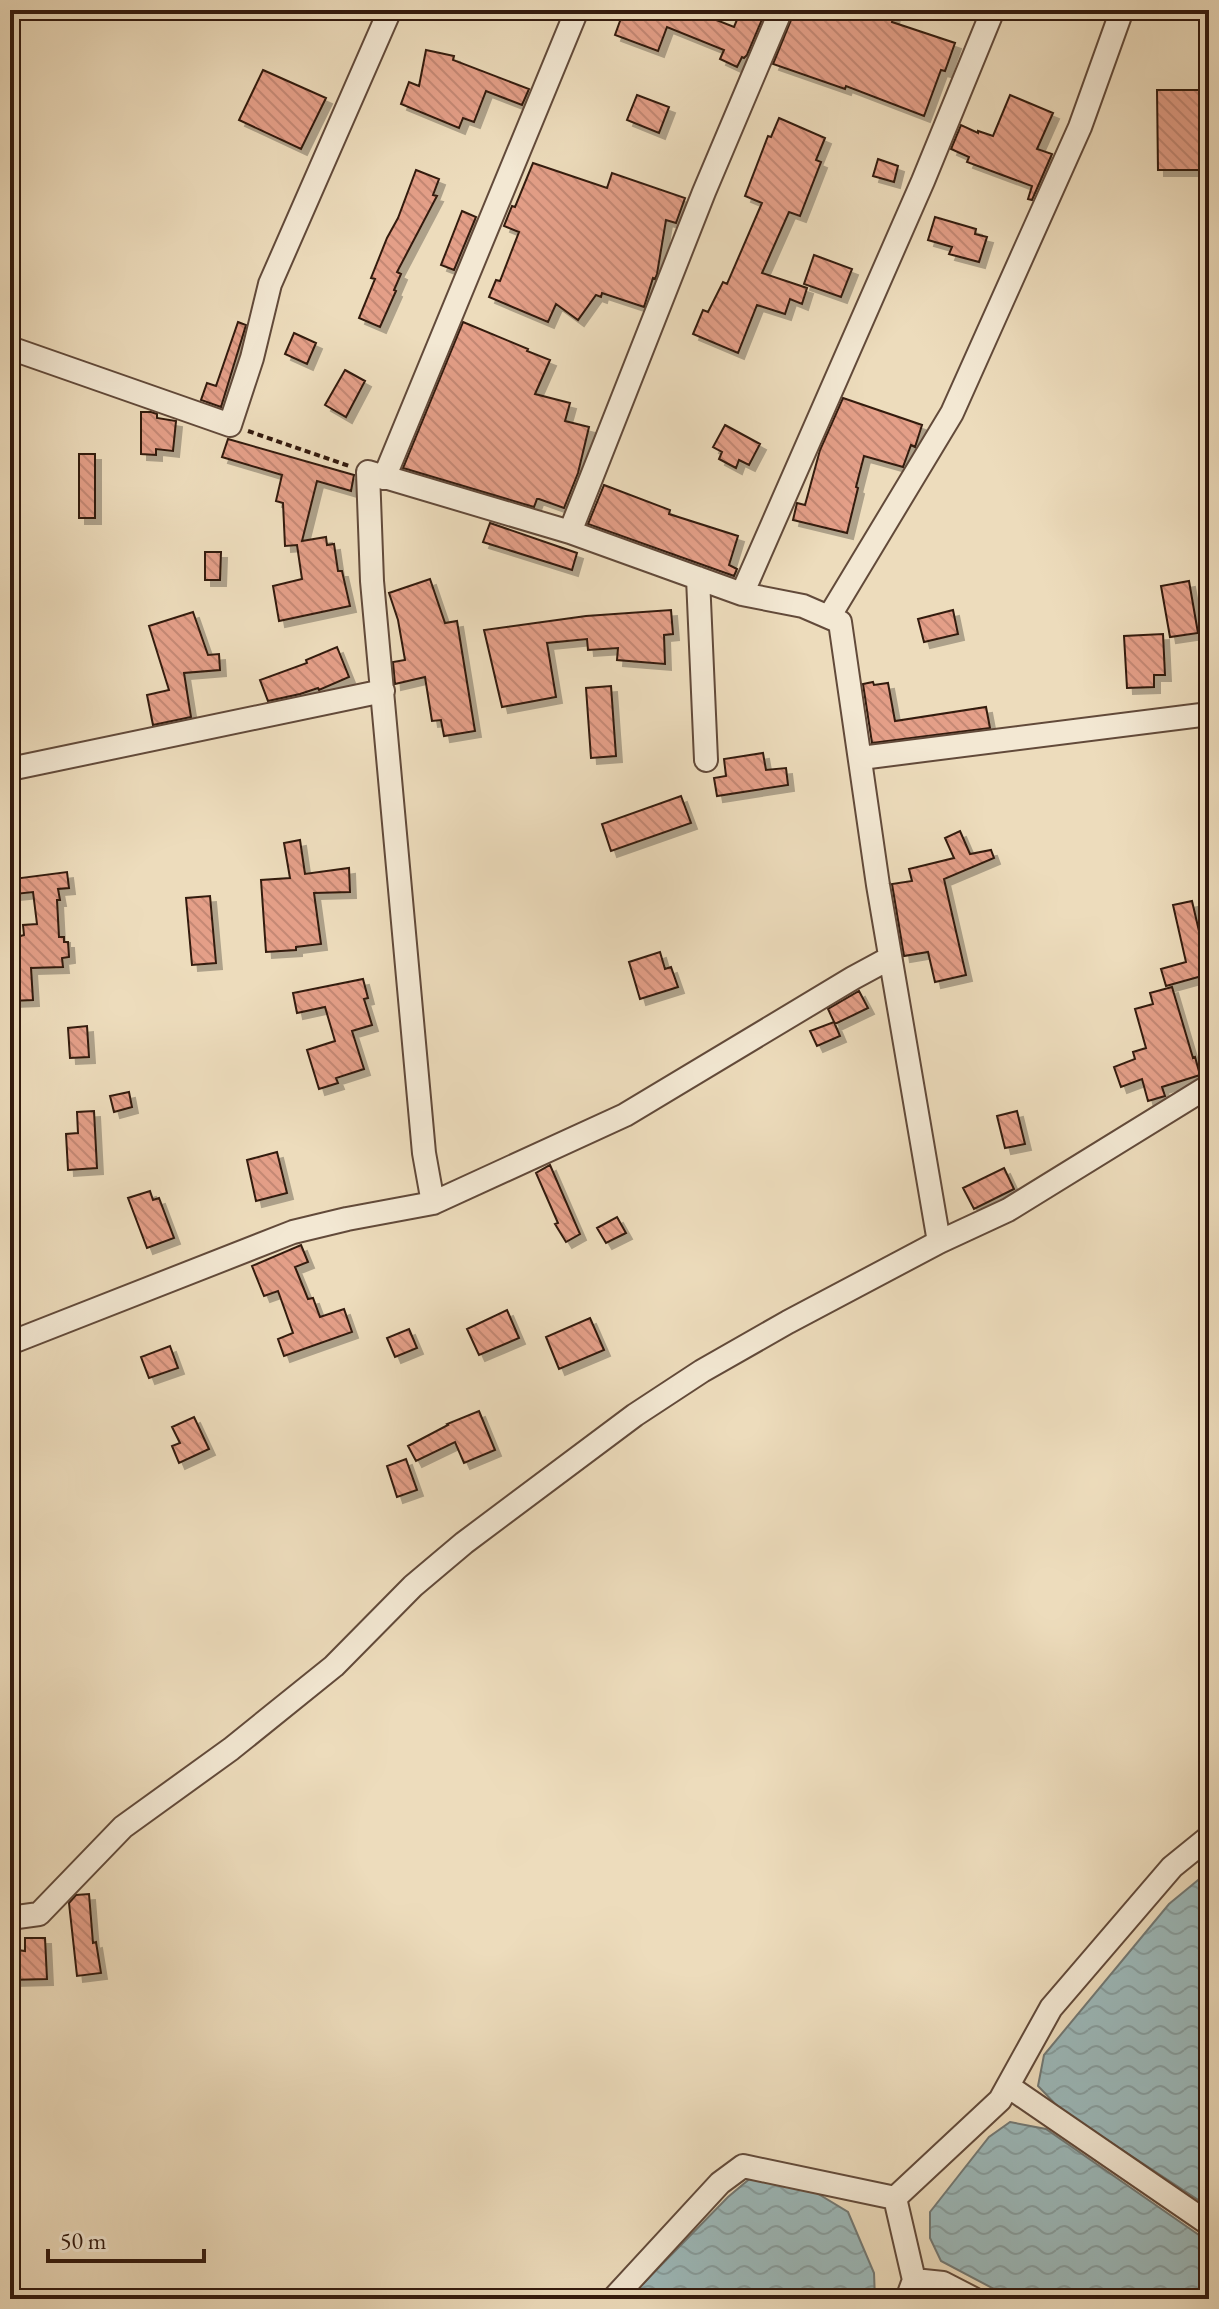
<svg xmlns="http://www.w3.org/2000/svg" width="1219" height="2309" viewBox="0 0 1219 2309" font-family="'EB Garamond',serif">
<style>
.water{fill:url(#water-waves);stroke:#727975;stroke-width:2}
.building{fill:url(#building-back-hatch);stroke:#331a0e;stroke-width:2;filter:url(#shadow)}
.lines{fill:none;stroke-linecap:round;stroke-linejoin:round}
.minor-casing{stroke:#624a3a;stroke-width:26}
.path{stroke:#331a0e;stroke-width:4;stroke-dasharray:6 4;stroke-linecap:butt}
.minor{stroke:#f3e8d3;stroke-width:22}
</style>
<defs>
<pattern id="water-waves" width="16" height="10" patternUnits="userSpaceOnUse" patternTransform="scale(2)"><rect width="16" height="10" fill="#9cb9ba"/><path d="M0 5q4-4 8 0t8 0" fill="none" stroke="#879e9f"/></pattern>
<pattern id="building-back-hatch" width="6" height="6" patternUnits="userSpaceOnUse" patternTransform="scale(2)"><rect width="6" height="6" fill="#e49f88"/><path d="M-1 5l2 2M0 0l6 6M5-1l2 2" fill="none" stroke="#c48874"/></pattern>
<filter id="shadow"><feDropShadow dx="6" dy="6" stdDeviation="0" flood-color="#0004"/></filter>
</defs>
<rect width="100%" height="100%" fill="#eddcbc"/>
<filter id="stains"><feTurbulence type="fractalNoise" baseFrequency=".0025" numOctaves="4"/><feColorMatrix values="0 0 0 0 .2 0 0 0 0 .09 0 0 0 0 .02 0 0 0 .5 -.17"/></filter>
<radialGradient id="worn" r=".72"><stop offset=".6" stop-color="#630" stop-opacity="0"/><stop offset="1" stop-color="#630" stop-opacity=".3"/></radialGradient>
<path class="water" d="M1209,1871v336l-149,-98 -22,-23 6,-31 125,-151z
M1010,2122l36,7 163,113v57h-196l-72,-38 -11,-23v-26l59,-75z
M782,2172l66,40 26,61 1,26h-247l100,-102 25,-21z"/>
<path class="building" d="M624,10h67l43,17 7,-17h25l-19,45 -3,3 -2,-1 -5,10 -17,-8 4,-9 -57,-23 -9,24 -43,-16z
M795,10h100l-3,12 63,21 -10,28 -4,-1 -17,46 -78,-30 -1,3 -72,-25z
M426,50l28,6 -1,4 76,29 -7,16 -36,-14 -12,31 -11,-4 -4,10 -58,-24 8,-22 10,4z
M263,70l63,28 -25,51 -62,-29z
M1157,90h52v80h-51z
M637,95l32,12 -10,26 -32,-13z
M1010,95l43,18 -16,36 15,5 -20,46 -4,-1 4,-13 -65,-24 2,-5 -18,-8 10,-24 17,8v-2l15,5z
M779,118l46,20 -9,22 5,2 -21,54 -11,-4 -27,61 45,15 -5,16 -12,-5 -5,15 -28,-9 -19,48 -45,-19 10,-24 5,2 15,-30 4,2 35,-81 -17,-7 23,-60 3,1z
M878,159l20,7 -4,16 -21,-6z
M533,163l74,25 5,-15 73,25 -9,25 -10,-3 -9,54 -2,5 -2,-1 -9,29 -42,-14 -1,4 -5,-2 -18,25 -22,-16 -8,18 -59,-25 7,-17 4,1 19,-49 -15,-6 8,-20 3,1z
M416,170l23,9 -6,16 4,1 -40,76 4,2 -7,16 2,1 -16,36 -21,-9 16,-39 -4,-1 16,-40 11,-20z
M462,211l14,6 -22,53 -13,-5z
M935,217l41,12 -1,5 12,3 -8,25 -30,-8 3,-7 -24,-7z
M814,255l38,14 -11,28 -37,-13z
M238,322l8,3 -25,82 -20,-7 6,-17 9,3z
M463,322l65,27 -1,2 23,9 -15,34 35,9 -5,18 24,6 -11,46 -14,35 -25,-9h-2l-3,8 -131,-39z
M294,333l22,10 -9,21 -22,-10z
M345,370l20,11 -19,36 -21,-12z
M843,398l79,27 -7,22 -4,-2 -8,22 -39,-11 -8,31 2,1 -11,45 -54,-13 4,-17 8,2 15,-55z
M141,412h10l6,2v4l19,3 -3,30 -17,-2v6l-15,-1z
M725,425l35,19 -11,21 -10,-5 -3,8 -17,-9 3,-7 -9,-5z
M228,439l126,36 -3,16 -34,-10 -15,60 24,-4 1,8 7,-1 4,27h4l8,35 -71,15 -6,-35 29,-7 -5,-34 -12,1 -2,-43 -7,-2 6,-26 -60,-18z
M79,454h16v64h-16z
M604,485l66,25 -1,4 69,22 -9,29 8,4 -3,7 -146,-52z
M490,523l87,30 -5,17 -89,-28z
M205,552h16l-1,28h-15z
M430,579l15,44 12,-2 18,110 -31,5 -3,-16 -9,1 -7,-44 -30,7 -2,-22 12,-2 -7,-40 -9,-27z
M1189,581l9,52 -28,4 -9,-51z
M671,610l2,24 -9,1 1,29 -48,-4 1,-12 -30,2 -1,-11 -40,4 9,54 -54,10 -18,-77 102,-14z
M953,610l5,24 -34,8 -6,-23z
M193,612l15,43 11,-1 1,16 -36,3 7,44 -38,8 -6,-30 22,-5 -20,-64z
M1163,634l2,41h-11v12l-27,1 -3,-52z
M337,647l12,30 -30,13 -1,-2 -18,6 -32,7 -8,-21 47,-17 -1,-3z
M873,682l1,3 14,-2 7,38 91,-14 4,21 -118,15 -9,-59z
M611,686l5,70 -25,2 -5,-70z
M763,753l3,17 20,-2 2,17 -71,11 -3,-18 12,-2 -2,-17z
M681,796l10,27 -80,28 -9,-27z
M960,831l10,23 21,-4 3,8 -50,21 22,96 -31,7 -7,-30 -24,4 -12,-72 20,-3 -3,-12 45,-11 -9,-20z
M300,840l5,34 44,-6 1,24 -36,1 7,51 -25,3v3l-30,2 -5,-72 29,-2 -6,-35z
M67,872l2,16 -11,1 2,11h-3l2,37h5v5h4l1,15 -7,1 1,9 -32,1 2,32 -23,1v-62l14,-4 -1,-10 14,-1 -4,-32 -18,2 -2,-15z
M210,896l6,67 -24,2 -6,-67z
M1192,901l17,73 -43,12 -5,-17 25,-7 -13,-57z
M660,952l5,17 6,-2 7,20 -38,12 -11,-37z
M363,979l5,19 -4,1 8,26 -20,6 12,38 -28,9 2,5 -19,6 -12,-39 28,-9 -10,-34 -28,6 -4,-20z
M1172,987l21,71 2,-1 5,18 -38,12 3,9 -17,5 -6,-22 -21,8 -7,-20 21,-8 -2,-7 13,-4 -11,-39 18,-5 -3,-11z
M859,991l9,17 -33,16 -7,-15z
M834,1022l6,14 -23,10 -7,-15z
M87,1026l2,31 -19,1 -2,-30z
M129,1092l3,15 -18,5 -4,-16z
M94,1111l3,57 -29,2 -2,-36 12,-1 -1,-21z
M1017,1111l8,33 -20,4 -8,-32z
M277,1152l10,41 -31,8 -9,-41z
M550,1165l30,69 -14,8 -11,-18 3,-1 -22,-50z
M1004,1168l10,21 -40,20 -11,-21z
M150,1191l3,9 6,-2 15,40 -27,10 -19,-50z
M617,1217l9,16 -20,10 -9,-15z
M301,1245l7,17 -13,5 13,32 5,-1 7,19 24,-8 8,23 -68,24 -6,-17 15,-6 -15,-42 -14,5 -12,-30z
M507,1310l12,28 -40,17 -12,-26z
M590,1318l14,32 -45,19 -13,-32z
M409,1329l8,19 -22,9 -8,-19z
M170,1346l8,22 -29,10 -8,-21z
M479,1411l16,39 -31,13 -9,-21 -39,19 -8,-15 40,-21 -1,-1z
M194,1417l15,32 -30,14 -7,-17 8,-3 -8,-16z
M406,1459l11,31 -20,7 -10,-31z
M89,1894l4,49 3,-1 5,31 -24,3 -8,-73 7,-8z
M25,1938h20l2,41 -37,1v-31l15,2z"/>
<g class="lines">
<defs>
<path id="minor" d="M10,348l220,77 22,-67 18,-74 120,-274
M384,478l193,-468
M570,532l134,-340 77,-182
M698,578l8,182
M742,594l181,-413 70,-171
M829,617l123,-204 128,-286 42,-117
M861,758l348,-44
M10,769l373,-78
M433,1203l192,-88 228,-137 37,-20
M10,1343l283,-111 54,-13 86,-16 -9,-50 -52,-572 -4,-109 202,60 172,62 61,12 37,16 38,263 61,357
M10,1918l29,-4 84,-87 108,-78 103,-83 79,-80 51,-43 171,-128 67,-44 86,-49 151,-80 69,-32 201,-124
M1008,2086l201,138
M895,2198l105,-98 51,-92 121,-141 37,-30
M914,2280l29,3 31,16
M613,2299l107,-116 23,-17 152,32 19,82 -7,19"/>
</defs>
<use href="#minor" class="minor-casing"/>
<path class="path" d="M248,431l101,35"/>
<use href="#minor" class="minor"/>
</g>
<rect width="1219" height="2309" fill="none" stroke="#eddcbc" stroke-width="40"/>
<rect x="12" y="12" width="1195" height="2285" fill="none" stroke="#331a0e" stroke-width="4"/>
<rect x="20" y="20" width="1179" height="2269" fill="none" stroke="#331a0e" stroke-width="2"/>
<path d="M48 2249v12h156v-12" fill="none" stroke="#331a0e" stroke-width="4"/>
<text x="60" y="2249" font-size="24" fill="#331a0e" stroke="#f3e8d3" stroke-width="6" paint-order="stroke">50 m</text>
<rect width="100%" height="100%" filter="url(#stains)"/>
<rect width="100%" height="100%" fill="url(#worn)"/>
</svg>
